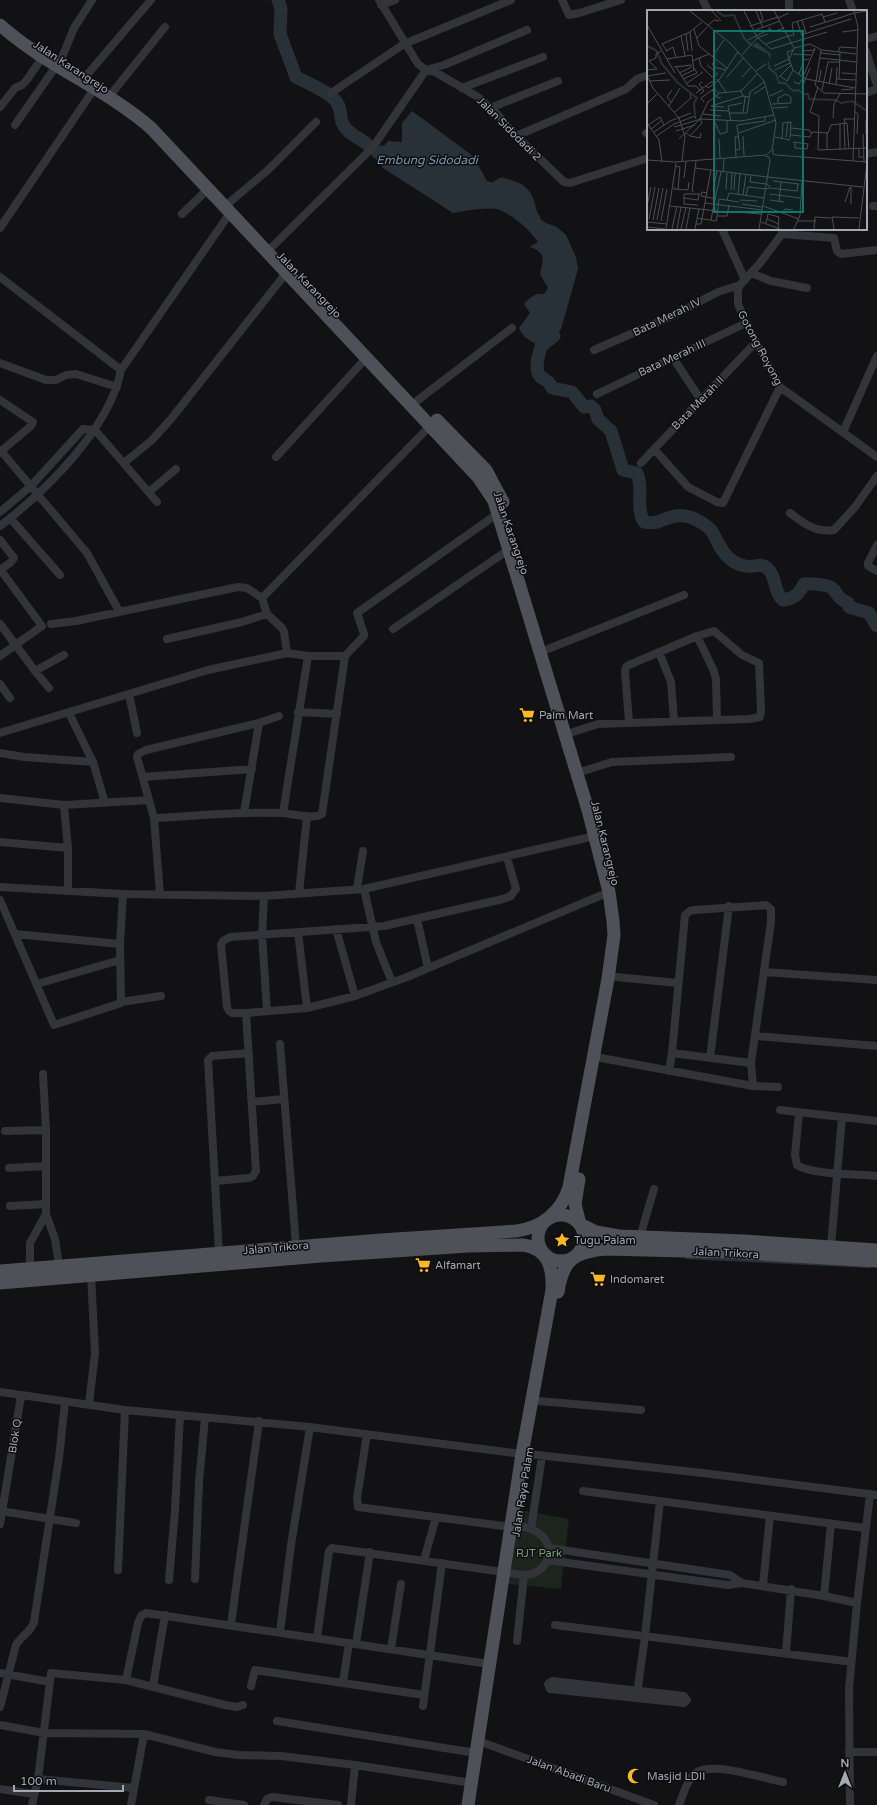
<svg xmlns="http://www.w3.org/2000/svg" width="877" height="1805" viewBox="0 0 877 1805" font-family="'Varela Round',sans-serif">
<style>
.green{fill:#1c241e}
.water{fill:#283138}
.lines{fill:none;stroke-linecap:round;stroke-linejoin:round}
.stream{stroke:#283138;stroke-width:2}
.river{stroke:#283138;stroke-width:13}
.street{stroke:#333439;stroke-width:8}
.primary{stroke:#4f5158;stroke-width:13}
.labels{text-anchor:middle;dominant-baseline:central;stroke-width:3;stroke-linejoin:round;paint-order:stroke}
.street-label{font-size:11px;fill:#a3a8b5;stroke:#0d0d0f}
.poi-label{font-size:11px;fill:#a3a8b5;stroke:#0d0d0f;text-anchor:start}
.park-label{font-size:11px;fill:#79a17d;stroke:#0d0d0f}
.water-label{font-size:12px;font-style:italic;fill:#7895b2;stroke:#0d0d0f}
.inset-river{fill:none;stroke:#283138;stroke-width:2}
.inset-road{fill:none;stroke:#4c4e54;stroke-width:1}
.view{fill:#0f766e;fill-opacity:0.15;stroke:#0f766e;stroke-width:2}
.inset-edge{fill:none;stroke:#a3a8b5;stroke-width:2}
</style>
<rect width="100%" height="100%" fill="#121214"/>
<path class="green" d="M519,1510l50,9 -8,70 -53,-5z"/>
<path class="water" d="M412,111l61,45 14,25 32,9 21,29 6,4 11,4 9,8 10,22 2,12 -17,60 -17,19c-10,-6 -21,-8 -25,-20l11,-15 -6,-9c6,-6 10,-11 20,-10l4,-6 -8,-14c3,-14 7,-21 -10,-27l8,-5c-8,-12 -24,-26 -38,-32 -10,-4 -37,1 -47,3l-70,-45 -8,-10 13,-17 14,1v-19z"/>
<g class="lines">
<path class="stream" d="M686,1258l184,9"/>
<path class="river" d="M278,0l3,8 -1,26 16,43c13,7 30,13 40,24 5,6 4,13 6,21 3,10 17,16 25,22
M377,152h14l6,-3
M489,197l7,-9 6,-4c15,4 24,7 27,23 2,5 1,8 5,12
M554,336l-13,10c-2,9 -8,24 0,31 6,4 8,4 11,11l20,4 12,15 7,-1 4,4 3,9 13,12 12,39 14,3c7,16 -2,34 7,49 17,4 24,-9 41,-6 9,1 24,10 28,17 6,11 7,17 17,26 4,3 11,7 16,7 8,2 14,-4 21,2 10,8 6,24 16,32 11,-1 16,-6 21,-16 6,-1 25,1 28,4 8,7 3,9 16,15l1,4 20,6 8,13"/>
<path class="street" d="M379,0l39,64 8,6 9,2 43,25 20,18 13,16 53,51 6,1 78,-25
M562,0l7,15 10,-2 42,-13
M703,0l5,11
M849,0l4,11
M381,5l14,-5
M789,11v-11
M866,39l11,-3
M866,51l11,34
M61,60l13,-32 18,-28
M86,76l65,-76
M462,88l81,-31
M112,93l53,-66
M331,93l73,-49 107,-44
M866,93l11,-4
M0,107l15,-19 7,-3 4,-4 16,-23
M490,108l68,-27
M15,125l41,-59
M646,133l2,-1
M516,136l110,-47 11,-10 11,-4
M866,154l11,-2
M230,202l38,-32 48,-48
M873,206h4
M182,214l27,-26
M0,228l94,-139
M722,229l23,51
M782,229v5l-22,29 -20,22 -2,5v14l8,19 34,64 97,70
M782,234l52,4 3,13 4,3 36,-4
M272,247l101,-100 53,-77 18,-5 83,-35
M751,273l20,8 36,7
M0,277l121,93
M594,350l76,-33 48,-25 22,-7
M673,358l28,42
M0,363l46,17h10l10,-5 10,-1 41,13
M597,394l149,-71
M0,400l33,22 -2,4 -31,26
M418,400l94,-72
M843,432l34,-76
M654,449l34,38 29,15 6,1 57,-116
M1,451l86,102 32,58
M276,457l91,-100
M124,463l28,-23 19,-21 116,-147
M641,463l114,-120
M149,492l27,-23
M0,512l31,-26 52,-57 12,1 62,72
M790,513c13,10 26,20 44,17l21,-23 22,-31
M10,518l50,57
M0,526c46,-35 110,-98 121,-156l109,-157
M0,540l14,18 -4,5 -10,7
M877,545l-9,18v3l9,5
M0,624l35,47 29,-16
M51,624l25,-3 162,-34 9,1 15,10
M393,629l115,-79
M697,636l16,33 3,10 1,41
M167,639l75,-17 25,-8
M548,649l136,-54
M659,652l12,30 3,39
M0,656l42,-30 -42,-57
M345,656h-37l-21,-3 -3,-21 -2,-4 -15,-14 -5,-16 169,-173
M35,671l14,17
M0,684l10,14
M129,694l8,39
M298,712l39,2
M69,713l24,49 12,41
M573,732l25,-8 152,-5 10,-2 1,-7 -2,-47 -17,-8 -28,-24 -17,5 -68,29 -3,2 -1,4 4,52
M0,733l208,-63 79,-17
M0,753l24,4 69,5
M577,773l35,-11 119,-5
M143,777l109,-8
M0,798l64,7 85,-5
M64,805l4,43v43
M244,813l15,-90
M283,813l25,-157
M154,818c43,-2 86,-7 129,-5 11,1 30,7 39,1l23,-158 19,-20v-2l-7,-21 140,-99
M0,842l68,6
M0,887l123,7 141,2 100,-7 231,-53
M357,889l6,-38
M364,889l12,53 16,40
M299,893l8,-77
M160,895l-6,-77 -17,-61 1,-3 8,-4 113,-27 20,-7
M264,896l-2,39 5,76
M0,900l54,125 67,-22 -1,-59 3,-50
M417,919l11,49
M336,929l19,67
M298,932l9,76
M15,934l105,10
M764,972l113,8
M616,977l62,6
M37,984l83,-24
M121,1002l40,-6
M246,1013l61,-5 48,-12 52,-19 202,-85
M756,1036l121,10
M280,1044l16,202
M672,1053l79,10
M601,1058l152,28
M710,1058l19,-152
M669,1071l3,-18 13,-138 5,-4 4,-1 72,-5 5,4v13l-20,141 2,23 25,1
M43,1074l3,56v84l9,25 4,26
M252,1102l32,-3
M780,1110l97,11
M799,1113l-4,42 2,10c14,10 62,9 80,11
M5,1131l41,-1
M9,1168l37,-2
M215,1181l34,-3 4,-2 3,-5 -10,-158h-14l-3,-2 -2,-4 -6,-62 2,-4 7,-4 154,-11 119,-27 8,-3 5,-7 -9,-32
M10,1206l36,-2
M640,1237l14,-48
M831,1246l11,-129
M219,1253l-11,-193 4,-4 37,-3
M30,1268v-25l16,-29
M0,1392l125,18 185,17 212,27
M539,1401l102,9
M89,1404l6,-51 -4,-78
M367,1434l-10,64 1,9 153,20
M528,1454l175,19 174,22
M583,1491l282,37
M0,1511l76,12
M0,1524l21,-128
M531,1529l11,-73
M549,1548l181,27 12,8
M424,1560l12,-43
M547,1560l181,25 14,-2 82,13 7,-72
M118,1570l7,-160
M195,1579l4,-97 6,-64
M169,1580l6,-70 5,-95
M763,1585l7,-69
M824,1596l33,7
M231,1624l28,-203
M555,1625l290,36
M280,1632l11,-87 19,-118
M317,1638l12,-87 3,-3 192,27c22,0 34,-25 17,-40 -7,-6 -15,-8 -24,-9
M517,1641l7,-66
M356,1644l14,-92
M391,1649l10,-65
M786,1653l5,-64
M0,1673l50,9
M126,1680l12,-57 3,-7 5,-3 343,51
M552,1681l132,15 3,4 -3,3 -134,-14 -2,-5z
M343,1682l6,-39
M153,1686l12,-71
M251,1686l4,-16 169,25
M637,1694l8,-58 15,-135
M423,1706l19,-143
M0,1707l16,-62c5,-9 15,-13 18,-23l25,-164 6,-56
M277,1721l199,32
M0,1725l44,8 100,1 71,18 24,3 42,1 74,9 117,18
M484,1743l170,62
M849,1752h28
M38,1779l96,9
M0,1789l34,5
M209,1800l35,5
M32,1805l6,-26 13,-106 75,7 99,25 12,2 6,-2
M131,1805l13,-71
M264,1805l3,-6 5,-2 66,8
M351,1805l4,-40
M679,1805c4,-10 9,-29 20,-34 18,-8 64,7 84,11
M850,1805l-1,-116 8,-86 13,-109"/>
<path class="primary" d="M0,25c46,41 105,63 151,103l327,349 16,24 94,309 21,82 4,29 1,14 -6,44 -39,208c-7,24 -27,41 -53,44l-135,9 -381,31
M437,420l49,50 17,32
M579,1179l-4,25 5,20 16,8 23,4 125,5 133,9
M538 1238a23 23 0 1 1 46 0a23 23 0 1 1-46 0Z
M0,1283l321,-27 147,-10 55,-1c25,4 30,21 29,45l-30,164 -54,351
M558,1292c5,-33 16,-40 48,-43l118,3 153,9"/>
</g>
<defs>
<symbol id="supermarket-bare" viewBox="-9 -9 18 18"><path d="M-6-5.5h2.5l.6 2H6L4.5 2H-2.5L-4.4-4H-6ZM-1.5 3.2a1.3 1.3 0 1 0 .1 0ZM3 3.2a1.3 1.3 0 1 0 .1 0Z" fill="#f9b925" stroke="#0d0d0f" stroke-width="2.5" paint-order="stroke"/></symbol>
<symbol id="sight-bare" viewBox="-9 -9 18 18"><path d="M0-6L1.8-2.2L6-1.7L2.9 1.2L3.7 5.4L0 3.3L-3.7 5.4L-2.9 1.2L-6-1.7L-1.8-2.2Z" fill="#f9b925" stroke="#0d0d0f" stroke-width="2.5" paint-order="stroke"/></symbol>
<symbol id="mosque-bare" viewBox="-9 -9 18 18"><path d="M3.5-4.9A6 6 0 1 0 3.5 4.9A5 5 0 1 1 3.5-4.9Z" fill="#f9b925" stroke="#0d0d0f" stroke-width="2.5" paint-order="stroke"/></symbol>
</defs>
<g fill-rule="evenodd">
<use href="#supermarket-bare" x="516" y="704" width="22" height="22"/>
<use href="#sight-bare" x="551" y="1229" width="22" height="22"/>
<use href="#supermarket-bare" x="412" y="1254" width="22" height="22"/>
<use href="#supermarket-bare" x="587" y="1268" width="22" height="22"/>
<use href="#mosque-bare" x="624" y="1765" width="22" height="22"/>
</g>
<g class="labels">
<g class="street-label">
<text transform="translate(71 67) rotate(33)">Jalan Karangrejo</text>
<text transform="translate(509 129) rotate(45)">Jalan Sidodadi 2</text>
<text transform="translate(309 285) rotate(46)">Jalan Karangrejo</text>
<text transform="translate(667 317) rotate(-26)">Bata Merah IV</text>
<text transform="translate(760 348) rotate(62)">Gotong Royong</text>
<text transform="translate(672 358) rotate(-25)">Bata Merah III</text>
<text transform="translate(698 403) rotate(-46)">Bata Merah II</text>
<text transform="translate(511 533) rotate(71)">Jalan Karangrejo</text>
<text transform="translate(605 843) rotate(76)">Jalan Karangrejo</text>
<text transform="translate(276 1248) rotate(-5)">Jalan Trikora</text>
<text transform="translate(726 1253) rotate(3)">Jalan Trikora</text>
<text transform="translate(15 1436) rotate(-81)">Blok Q</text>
<text transform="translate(523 1492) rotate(-81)">Jalan Raya Palam</text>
<text transform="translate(569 1774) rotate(20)">Jalan Abadi Baru</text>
</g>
<g class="poi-label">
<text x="539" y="715">Palm Mart</text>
<text x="574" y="1240">Tugu Palam</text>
<text x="435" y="1265">Alfamart</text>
<text x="610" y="1279">Indomaret</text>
<text x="647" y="1776">Masjid LDII</text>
</g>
<g class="park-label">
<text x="539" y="1553">RJT Park</text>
</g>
<g class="water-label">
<text x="427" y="160">Embung Sidodadi</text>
</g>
</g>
<g transform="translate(647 10)">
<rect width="220" height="220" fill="#121214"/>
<path d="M109,32l15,12 -2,12 -2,-2 3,-4 -2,-6 -16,-8z" fill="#283138"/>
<path class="inset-river" d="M70,1l7,5 10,-1 10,23 7,7M0,36l9,4 6,14 15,18 20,16 -3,5 1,12M123,55l-1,3 7,6 3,9h6l8,8 5,-1 6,4h4l1,5 27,1 5,3 11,-2 15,10"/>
<path class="inset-road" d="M65,1l9,10M97,1l13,26 14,12 56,-17M109,1l7,17M113,1l3,8 -3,2M127,1l20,37 -5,11 -15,7M208,3l12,-2M176,7l14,-4M131,8l11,-5M192,8l15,-5M155,10l4,13M150,11l5,15M0,15l28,48M60,16l7,-6 5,1M103,16l28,-9M122,17l3,5 12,-4M163,17l29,-9M47,19l5,17 28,22M106,21l27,-10M43,22l2,19M195,22l16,-2M39,24l2,17M154,25l50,-16M34,26l4,20M141,26l6,-1 -2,-12 30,-9 3,8M50,28l10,-11M101,30l22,-11M119,34l22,-8M147,38l16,-4 12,6 34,4M19,41l7,-4 3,11M20,41l-5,-7 28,-12 12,-10M155,41l13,-1M191,42l2,-5 17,1M174,43l19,2M146,44l18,1M95,45l15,-17 11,-4M65,47l12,-17M52,48l2,8 11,11 6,-3 -11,-9M173,48l19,2M20,49l25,-4 2,15 -13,6M142,49l4,11 13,9 49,9M142,49l-2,-7 7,-2M192,50l17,2M2,51l7,-3v-4l5,-3M45,51l17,-7M65,53l2,4 12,3M27,57l18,-2M29,57l12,19h8l4,4M0,60l10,-1 -8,-8M128,60l15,-7M109,61l10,-7M32,63l13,-6M195,63l14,1M152,64l5,-14 5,-1M0,65l6,13 26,30 6,18 -3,25M0,66l19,-3M133,66l7,5 6,-11M80,67l16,-19M95,67l9,-10M132,67l12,-12M156,67l12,-29M36,69l14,-6 -3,-5M70,69l9,13M190,69l19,1M192,69l1,-27M2,71l21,-1M169,71l-1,4 9,8 43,1M169,71l5,-31M147,72l5,2 5,-7M172,72l2,-12M40,73l16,-11M182,74l3,-16M189,75l1,-18M59,76l2,2 11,-8 19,-28M171,77l-8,25 9,4 -1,34 49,-2M157,79l-2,-2 8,-19M65,80l6,8 3,-1M175,80l6,-28h11M194,80l12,-1M49,83l15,-11h4M72,83l22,-2M53,84l4,-3 -5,-7 3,-2M107,84l12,-8M123,86l13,-6M102,87l-6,-1 -2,-5 17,-18M24,92l-4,-5 5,-7M57,92l-3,-4 14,-10M0,94l10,-10M125,94l19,-1v-6l-5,-3 -8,4v5M22,96l11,-18M64,96l32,-10M64,96l13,1M126,98l15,-1M63,100l19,1M207,101l4,3 -1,20M28,102l16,-14 -1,-4M83,103h17l3,-21 14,-10M96,103l2,-16M56,104l18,2M186,108l1,-14 6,-10M67,110l6,14 7,-2v-11M84,111l-3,-15 14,-3M0,113l12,17 3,22M197,113l1,26M198,113l-1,-4h10M193,114v26M1,115l12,-8 4,8M27,117l27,-8 40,2 33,-6M144,118l18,2 2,3M4,119l10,-8M29,121l19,-6M7,122l16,-11 21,-8M39,123l4,3 12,-13 -2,-4M92,123l37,-13M180,123v17M216,124l1,28M219,124v-14M144,125l19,2 2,-5 16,1 3,-8 16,-2 2,26M10,126l17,-12 21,-8 1,3M43,126l10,2 1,-5M96,126l1,20M128,127l15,3M139,127l2,-15M32,129l21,-20 8,-17 11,-8 -5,-6M72,129l1,19M135,129l1,-16 8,-1 -1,16M146,132l15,2 -1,5 -12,-1v-5M126,139v5l3,1 91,7M212,139v8h5M89,140l4,-1 -3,-24 28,-4v-4M89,147l-1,-20h4M0,150l28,2 91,-7 6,-5 4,-27 -12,-42 -34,-38 -40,-32M206,151l5,-134 -4,-16M29,156l4,1 -2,22M48,158l72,9M76,162l1,-13M104,165l-1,7 16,2M121,167l95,10M37,168l2,-16M126,171l26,3M27,177v2l14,1 1,-8M123,178l27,3 1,-7M79,179l1,-16M66,180l4,-19M84,180l1,-17M87,180l1,-17M47,181h-2l4,-30M60,183l-5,-1 -1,4 15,3M91,184l2,-20M123,184l30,4M96,185l3,-21M99,186l2,-9 20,2 2,-2 -3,-3M37,188l14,2 1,-6M80,190l2,-7 35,5M93,190l17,1M123,190l14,2M132,192l2,-20M198,192l5,-15M58,193l57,7M67,194l7,-32M95,194l20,3M204,194v-17M51,195l-14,-1v-10h16M82,195l-2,11h-10l2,-17 20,3M0,196l4,-19M23,196l48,5M116,196l36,13M88,202l26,2M135,203l3,-4 8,1M50,208l19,3 1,-5M2,209l6,-32M120,209l12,5M6,210l6,-32M10,210l6,-32M64,210l3,-16M14,211l6,-32M151,211h18M0,212l20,2M114,212l19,7M119,213l2,-9 11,3 -1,12M49,214h5l10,-54M0,217l18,2M19,219l10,-66M25,219l5,-23M30,219l4,-22M34,219l5,-22M39,219l4,-21M48,219l4,-21M112,219l11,-68 -1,-4 -4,-1M147,219l6,-14 2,-34M167,219l1,-12 16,1M187,219l-2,-12 27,1M212,219l8,-66"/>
<path class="view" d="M67,21h89v181h-89z"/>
<rect width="220" height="220" class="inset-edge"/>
</g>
<g transform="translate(845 1773)" stroke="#0d0d0f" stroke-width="3" paint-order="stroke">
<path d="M0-3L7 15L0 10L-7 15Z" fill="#a3a8b5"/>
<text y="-6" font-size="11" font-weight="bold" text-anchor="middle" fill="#a3a8b5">N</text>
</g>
<path d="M14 1785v6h109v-6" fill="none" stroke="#a3a8b5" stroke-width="2"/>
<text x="20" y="1785" font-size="12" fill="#a3a8b5" stroke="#0d0d0f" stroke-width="3" paint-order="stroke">100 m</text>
</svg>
